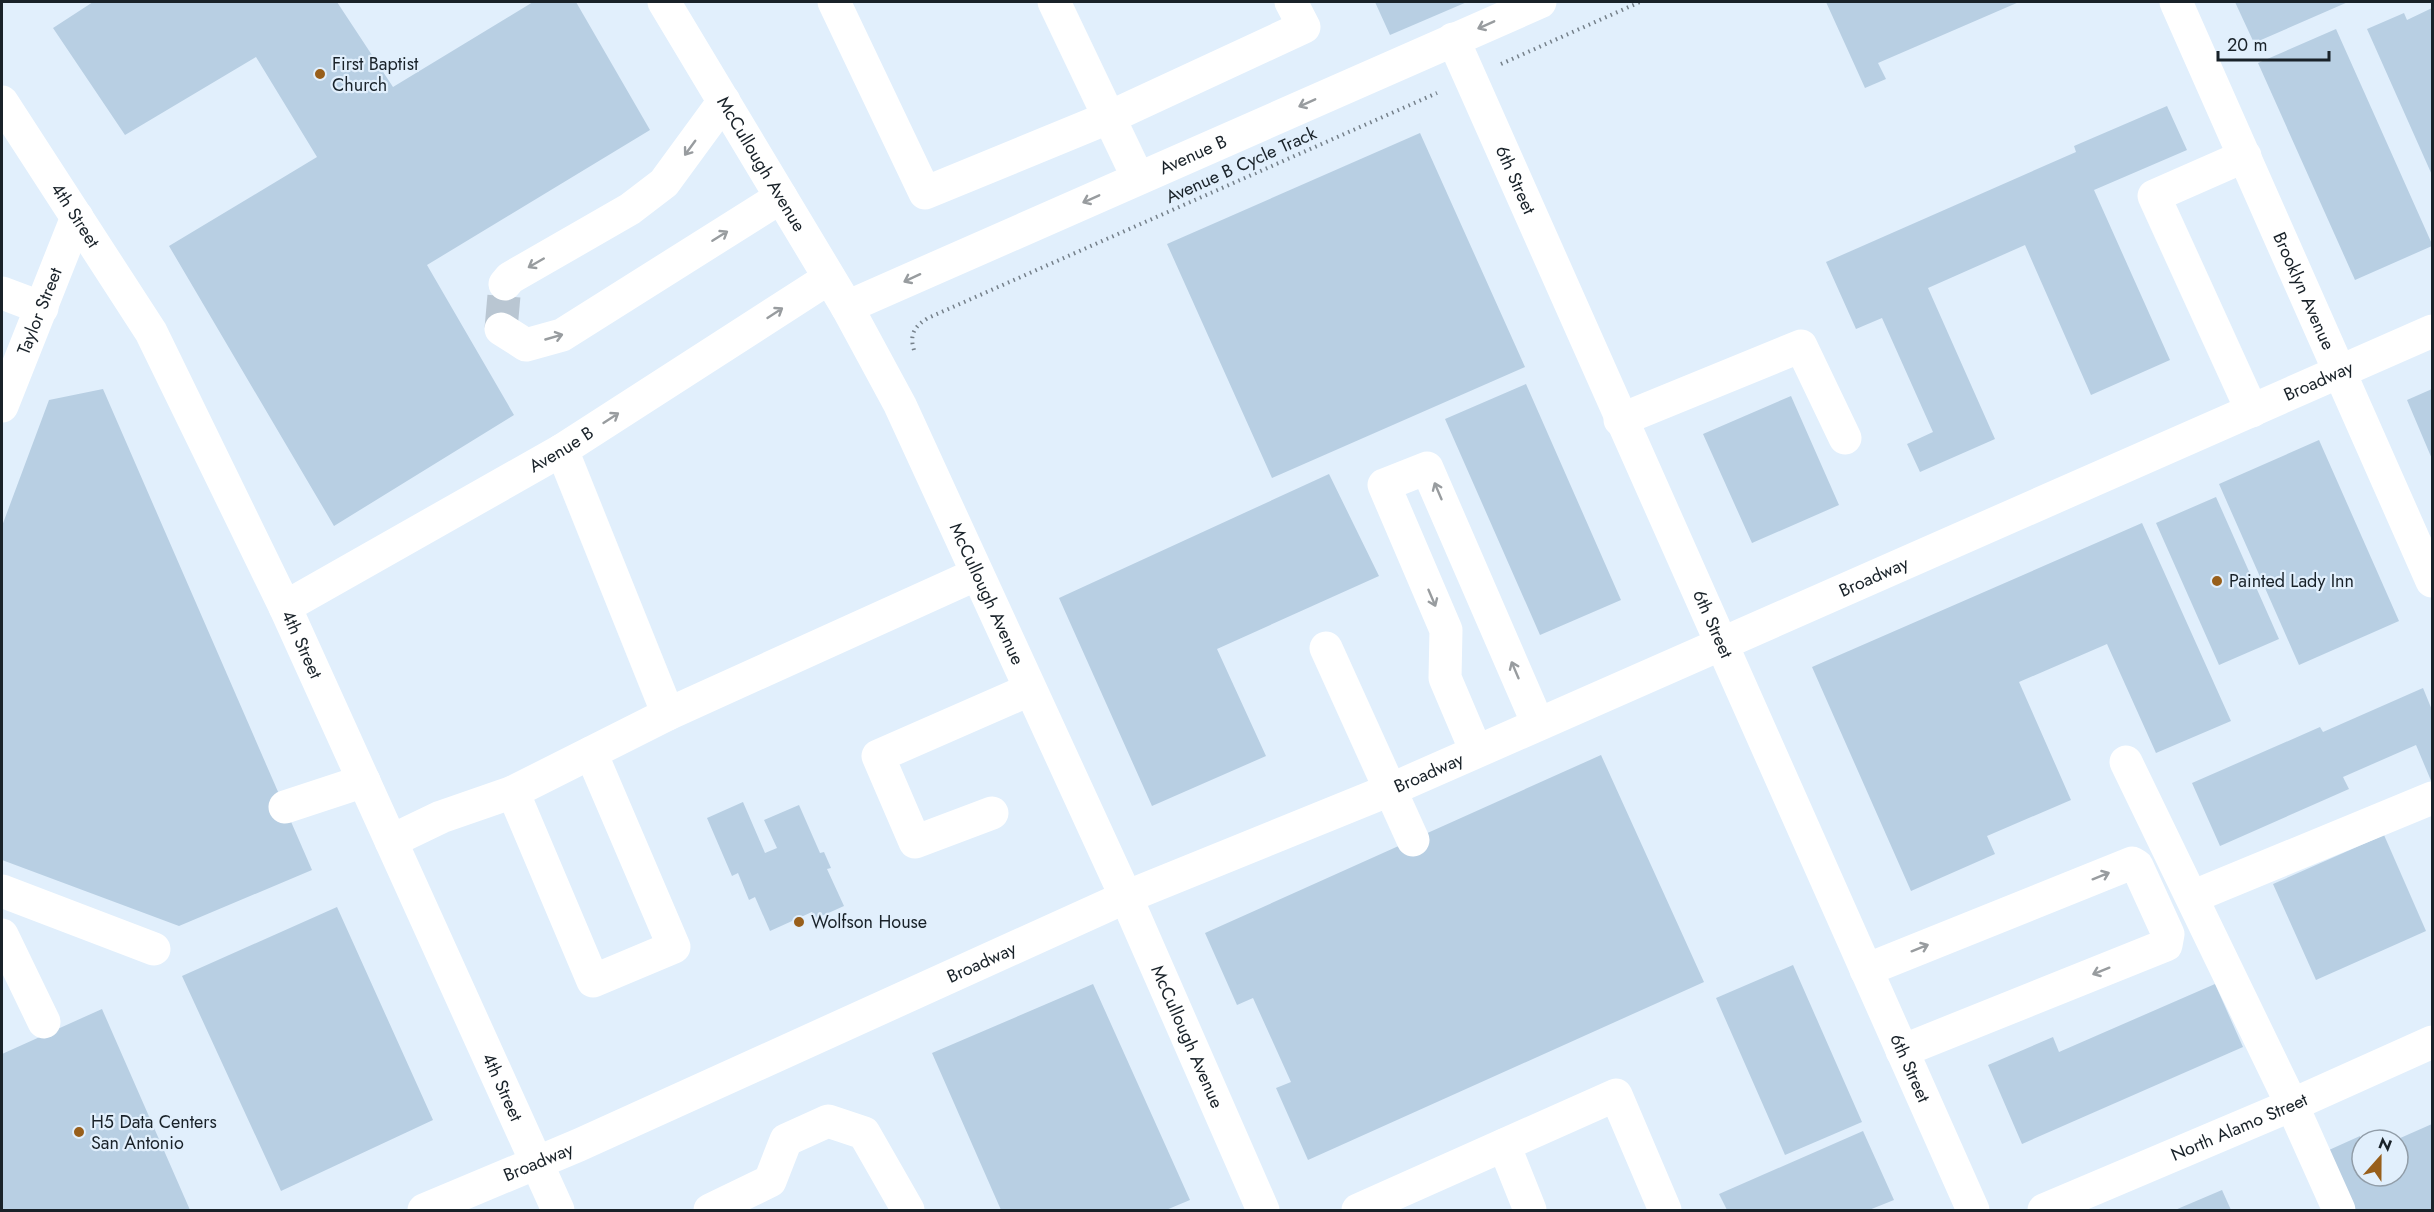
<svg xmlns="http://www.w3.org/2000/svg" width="2434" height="1212" viewBox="0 0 2434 1212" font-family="Jost,sans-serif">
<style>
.building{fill:#b8cfe3}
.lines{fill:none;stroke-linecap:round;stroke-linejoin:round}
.minor-tunnel{stroke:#b9c6d2;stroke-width:33;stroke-dasharray:33 16;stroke-linecap:butt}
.path{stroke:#75808a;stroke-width:4;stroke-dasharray:1.5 4.5;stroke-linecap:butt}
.minor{stroke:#fff;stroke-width:33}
.major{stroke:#fff;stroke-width:33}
.oneway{stroke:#989c9f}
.poi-dot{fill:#985f1b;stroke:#e1effc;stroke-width:2}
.labels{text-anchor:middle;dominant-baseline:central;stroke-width:4.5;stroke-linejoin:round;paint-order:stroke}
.poi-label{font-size:18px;fill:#192229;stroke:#e1effc;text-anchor:start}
.street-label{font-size:18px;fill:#192229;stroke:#e1effc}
</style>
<rect width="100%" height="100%" fill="#e1effc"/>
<path class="building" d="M93,2h244l56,85 140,-85h43l74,128 -223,135 87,150 -180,111 -165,-280 148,-89 -61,-100 -131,78 -72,-107z
M1375,2h92l-77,33z
M1826,2h193l-141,61 8,16 -21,9z
M2235,2h113l-94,41z
M2432,8v167l-65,-146 37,-16 3,7z
M2336,29l96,215v2l-77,34 -97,-217z
M2167,106l20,44 -93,40 76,170 -79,35 -66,-150 -97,43 67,151 -75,33 -13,-28 26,-12 -51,-114 -26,11 -30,-67 250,-110 -2,-6z
M1420,133l105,234 -253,111 -105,-234z
M1526,384l95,216 -81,35 -95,-216z
M103,389l209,481 -133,56 -177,-66v-334l47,-126z
M2432,389v70l-25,-59z
M1791,396l48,109 -87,38 -49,-109z
M2319,440l80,181 -100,44 -80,-181z
M1329,474l50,102 -162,73 49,107 -114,50 -93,-208z
M2216,497l63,142 -60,26 -63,-142z
M2142,523l89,198 -75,32 -49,-109 -88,38 52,118 -84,36 8,18 -84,37 -99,-224z
M2423,688l9,22v73l-16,-38 -73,32 6,12 -129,57 -28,-63 128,-56 3,5z
M1601,755l103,227 -396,178 -32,-72 15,-6 -38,-84 -16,7 -32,-72z
M743,802l22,51 12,-5 -13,-28 35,-15 21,48 4,-1 7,16 -4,1 17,37 -29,13 -3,-7 -42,19 -15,-34 -6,3 -11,-27 -6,3 -25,-58z
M2384,835l42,96 -110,49 -43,-96z
M337,907l96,213 -152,71 -99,-215z
M1793,965l69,157 -77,33 -69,-157z
M1093,984l97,216 -24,10h-165l-69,-157z
M2215,984l28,63 -221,97 -34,-79 65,-28 6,15z
M102,1009l88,201h-188v-156z
M2432,1124v86h-77l-26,-60 31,-14 2,40h36v-37z
M1863,1131l31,69 -25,10h-142l-8,-16z
M2222,1190l9,20h-56z"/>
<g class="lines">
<path class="minor-tunnel" d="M501,329l4,-45"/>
<path class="path" d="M1501,64l139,-62
M914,350c-5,-16 1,-24 14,-32l509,-225"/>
<g class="minor">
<path d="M834,2l91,191 185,-76 194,-90 -13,-25"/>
<path d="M1054,2l84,176"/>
<path id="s1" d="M2176,2l256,579"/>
<path id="s2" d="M1453,39l520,1171"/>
<path id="s3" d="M2,102l149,230 134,275 273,603"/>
<path d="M2245,156l-91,40 98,215"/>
<path d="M505,284l5,-6 120,-69 34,-26 60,-82"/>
<path d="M2,293l40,15"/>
<path id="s4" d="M847,307l693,-305"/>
<path d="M501,329l25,16 36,-10 219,-138"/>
<path id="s5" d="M2,406l75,-189"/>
<path d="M1620,420l181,-74 44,92"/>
<path d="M562,450l106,264"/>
<path id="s6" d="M285,607l277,-157 267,-172"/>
<path d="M1326,648l87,192"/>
<path d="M1476,751l-31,-73 1,-48 -62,-145 43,-17 111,256"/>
<path d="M2126,762l166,343 47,105"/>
<path d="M513,792l80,189 81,-34 -83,-194"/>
<path d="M285,807l79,-26"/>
<path d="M992,813l-77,29 -37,-86 151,-66"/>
<path d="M391,841l50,-24 72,-25 155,-78 309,-140"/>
<path d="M2,891l152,58"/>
<path d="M2192,897l240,-99"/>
<path d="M2,935l42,87"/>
<path d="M1866,970l266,-107 5,3 31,68 -2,11 -264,106"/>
<path d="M1504,1145l26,65"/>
<path d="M710,1210l60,-29 16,-41 42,-19 36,12 44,77"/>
<path d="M1358,1210l258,-115 49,115"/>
<path id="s7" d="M2044,1210l248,-105 140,-63"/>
</g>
<g class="major">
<path id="s8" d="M664,2l183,305 53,98 226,492 137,313"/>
<path id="s9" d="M424,1210l155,-65 547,-248 266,-108 1040,-458"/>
</g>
</g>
<defs><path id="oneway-shaft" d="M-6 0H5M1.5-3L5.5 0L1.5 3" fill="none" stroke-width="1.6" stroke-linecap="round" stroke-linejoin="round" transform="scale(1.5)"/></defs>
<g class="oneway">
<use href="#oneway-shaft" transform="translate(1486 25) rotate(156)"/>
<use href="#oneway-shaft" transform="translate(1307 103) rotate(156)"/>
<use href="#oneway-shaft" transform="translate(690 148) rotate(126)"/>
<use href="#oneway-shaft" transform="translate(1091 199) rotate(156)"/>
<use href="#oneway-shaft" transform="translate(720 236) rotate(-32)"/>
<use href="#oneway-shaft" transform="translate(536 263) rotate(150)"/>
<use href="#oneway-shaft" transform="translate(912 278) rotate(155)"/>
<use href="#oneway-shaft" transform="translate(775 313) rotate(-33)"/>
<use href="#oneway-shaft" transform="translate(554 337) rotate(-16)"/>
<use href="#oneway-shaft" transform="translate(611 418) rotate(-33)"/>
<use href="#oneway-shaft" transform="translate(1438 491) rotate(-113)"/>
<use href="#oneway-shaft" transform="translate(1432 598) rotate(67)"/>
<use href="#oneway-shaft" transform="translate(1515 670) rotate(-113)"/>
<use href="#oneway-shaft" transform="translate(2101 876) rotate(-22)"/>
<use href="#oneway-shaft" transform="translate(1920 948) rotate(-22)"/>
<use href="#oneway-shaft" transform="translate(2101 971) rotate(158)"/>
</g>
<g class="poi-dot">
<circle cx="320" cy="74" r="6"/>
<circle cx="2217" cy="581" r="6"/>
<circle cx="799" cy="922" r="6"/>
<circle cx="79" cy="1132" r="6"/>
</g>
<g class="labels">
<g class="poi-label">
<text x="332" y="64">First Baptist<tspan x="332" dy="21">Church</tspan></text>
<text x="2229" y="581">Painted Lady Inn</text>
<text x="811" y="922">Wolfson House</text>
<text x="91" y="1122">H5 Data Centers<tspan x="91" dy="21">San Antonio</tspan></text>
</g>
<g class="street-label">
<text stroke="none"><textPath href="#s4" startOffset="378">Avenue B</textPath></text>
<text stroke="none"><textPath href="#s8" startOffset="189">McCullough Avenue</textPath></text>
<text transform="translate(1241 165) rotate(-24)">Avenue B Cycle Track</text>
<text stroke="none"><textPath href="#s2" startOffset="154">6th Street</textPath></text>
<text stroke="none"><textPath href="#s3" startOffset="135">4th Street</textPath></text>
<text stroke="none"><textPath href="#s1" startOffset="316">Brooklyn Avenue</textPath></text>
<text stroke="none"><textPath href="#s5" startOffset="102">Taylor Street</textPath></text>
<text stroke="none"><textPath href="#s9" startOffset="2068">Broadway</textPath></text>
<text stroke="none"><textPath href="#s6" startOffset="318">Avenue B</textPath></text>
<text stroke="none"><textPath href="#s9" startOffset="1582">Broadway</textPath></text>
<text stroke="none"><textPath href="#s8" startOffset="675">McCullough Avenue</textPath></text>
<text stroke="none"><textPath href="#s2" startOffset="640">6th Street</textPath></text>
<text stroke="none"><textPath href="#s3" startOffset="621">4th Street</textPath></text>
<text stroke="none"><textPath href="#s9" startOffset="1096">Broadway</textPath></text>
<text stroke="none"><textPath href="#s9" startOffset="610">Broadway</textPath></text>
<text stroke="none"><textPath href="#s8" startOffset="1161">McCullough Avenue</textPath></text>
<text stroke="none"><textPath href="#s2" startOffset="1126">6th Street</textPath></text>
<text stroke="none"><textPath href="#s3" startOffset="1107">4th Street</textPath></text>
<text stroke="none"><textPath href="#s7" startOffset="212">North Alamo Street</textPath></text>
<text stroke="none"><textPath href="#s9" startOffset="124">Broadway</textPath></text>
</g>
</g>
<rect width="2434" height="1212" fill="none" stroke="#192229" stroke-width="6"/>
<g transform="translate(2380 1158) rotate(21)"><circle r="28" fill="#e1effc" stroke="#919da8" stroke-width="1.5"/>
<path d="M0-4.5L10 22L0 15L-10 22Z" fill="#985f1b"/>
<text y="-9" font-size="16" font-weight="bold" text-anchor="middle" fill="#192229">N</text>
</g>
<path d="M2218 51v9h111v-9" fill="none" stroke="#192229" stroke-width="3"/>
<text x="2227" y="51" font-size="18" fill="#192229" stroke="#e1effc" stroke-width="4.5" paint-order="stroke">20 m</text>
</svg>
